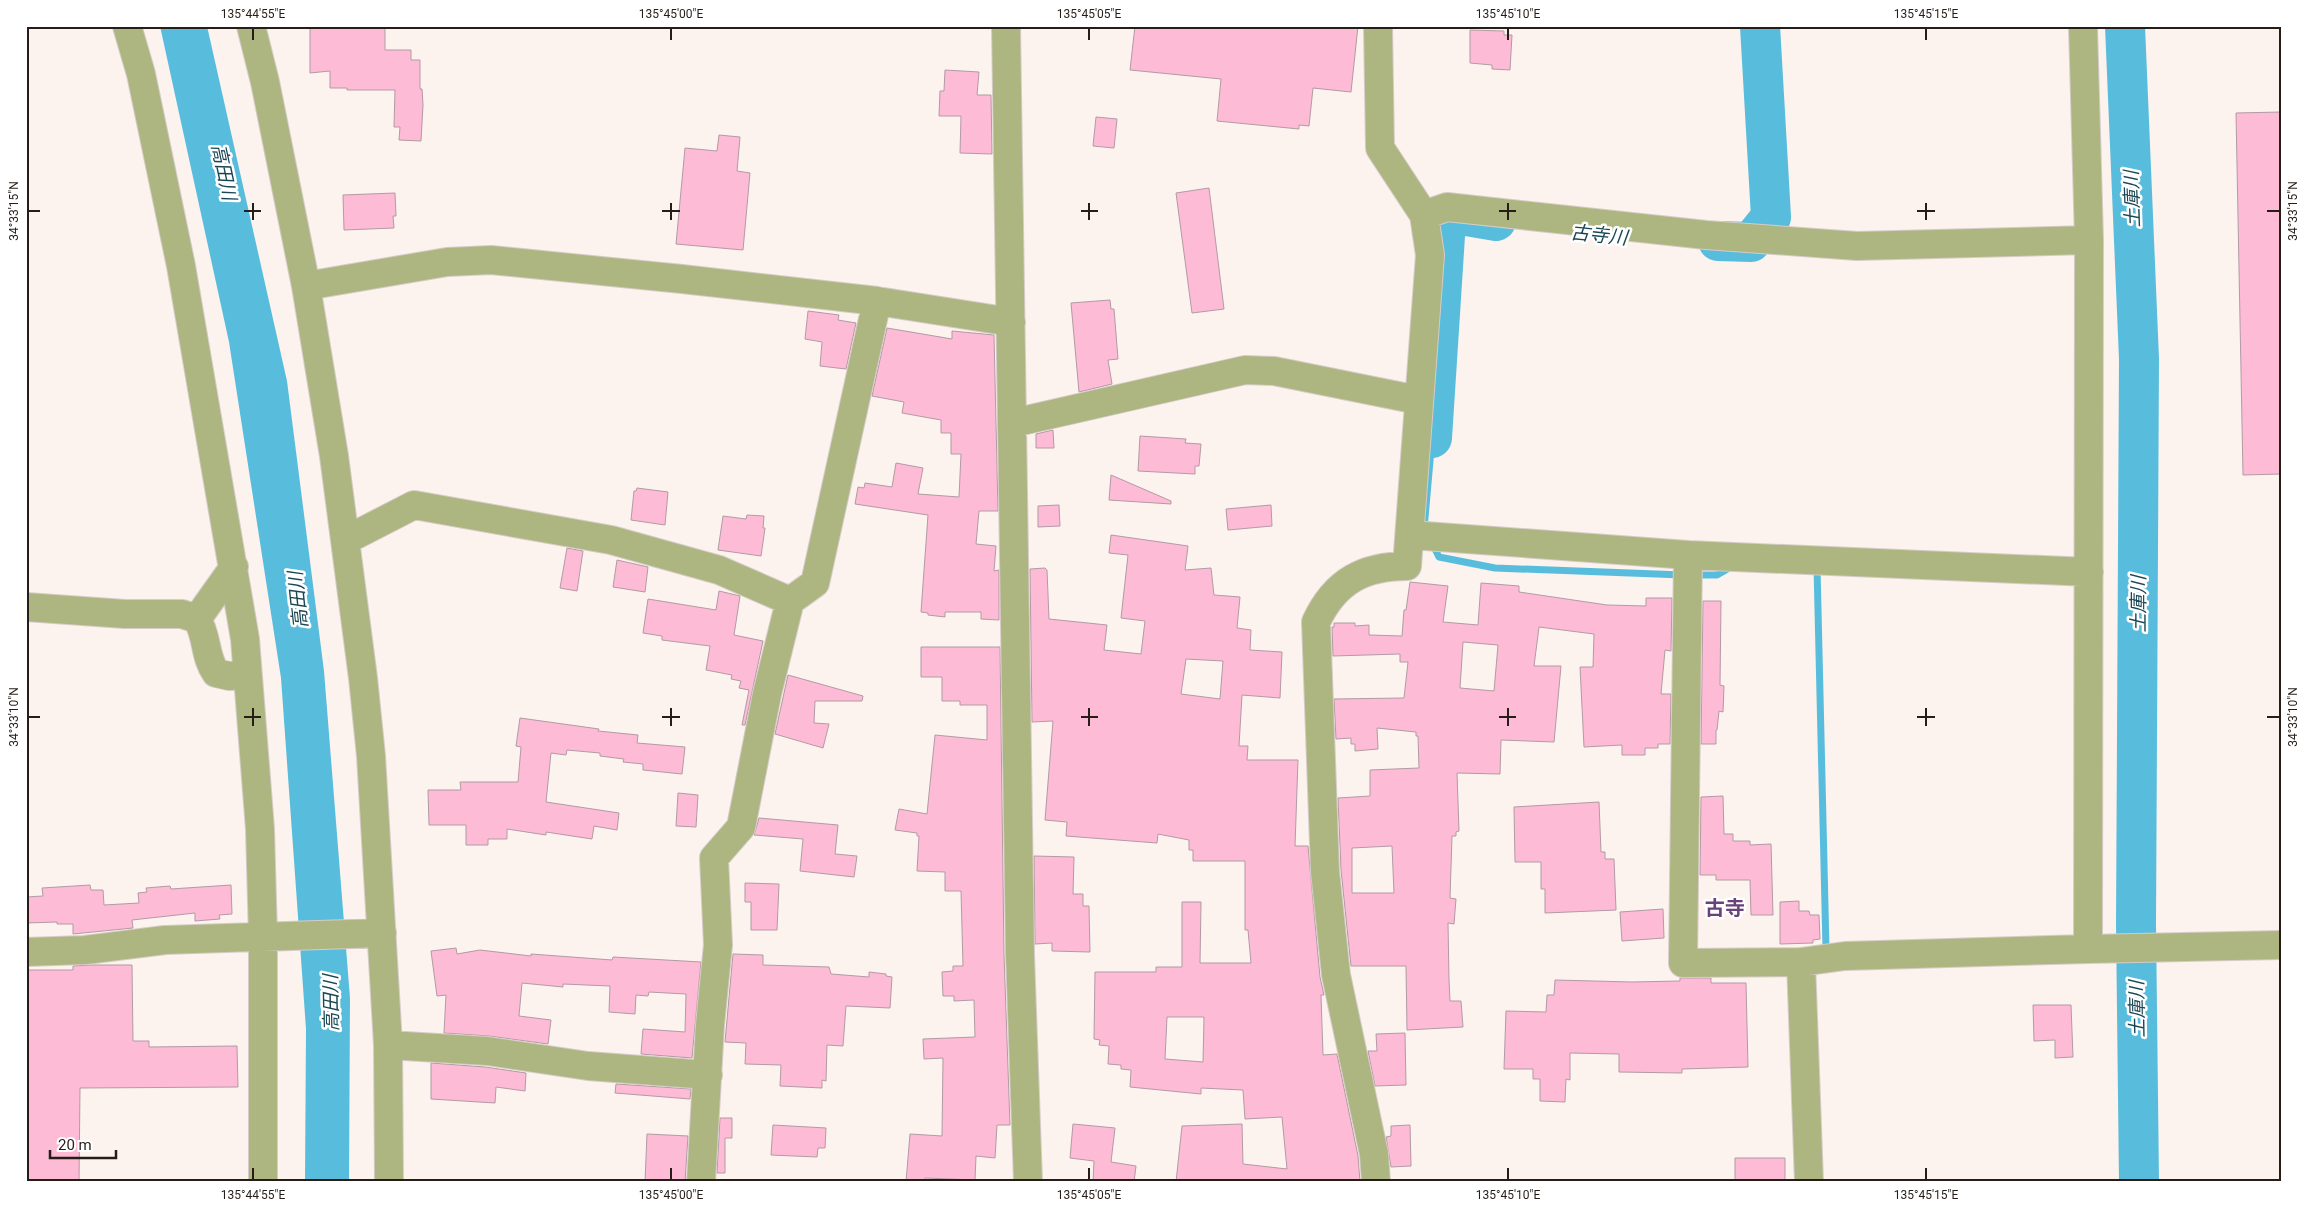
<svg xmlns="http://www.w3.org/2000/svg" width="2307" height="1208" viewBox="0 0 2307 1208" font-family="Roboto,'Noto Sans JP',sans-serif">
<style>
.water{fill:#58bddc}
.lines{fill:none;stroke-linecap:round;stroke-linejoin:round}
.stream{stroke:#58bddc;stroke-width:7}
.river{stroke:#58bddc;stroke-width:40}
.building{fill:#fdbbd6;stroke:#b39aa4;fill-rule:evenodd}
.minor-casing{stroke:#d5ccc8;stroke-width:30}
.minor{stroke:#adb680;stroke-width:28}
.ticks{fill:none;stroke:#261d19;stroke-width:2}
.labels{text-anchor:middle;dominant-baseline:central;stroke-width:5;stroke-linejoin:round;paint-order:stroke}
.water-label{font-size:19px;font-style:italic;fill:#1a4754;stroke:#fff}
.quarter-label{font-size:20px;font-weight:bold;fill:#69427a;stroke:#fff}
.neatline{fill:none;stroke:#261d19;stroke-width:2}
.ticks-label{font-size:12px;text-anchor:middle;fill:#261d19}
</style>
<rect width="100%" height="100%" fill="#fcf2ee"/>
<path class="water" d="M160,26h47l80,355 37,290 26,327 -1,184h-44l1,-153 -25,-351 -52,-336z"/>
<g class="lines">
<path class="stream" d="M1424,529l8,-91
M1432,543l7,14 56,11 188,7
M1817,567l9,382
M1694,575h23l14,-8"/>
<path class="river" d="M2125,26l14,333 -3,565 3,258
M1718,241l33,1 20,-25 -11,-191
M1432,438l14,-218 9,-6 41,7"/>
</g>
<path class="building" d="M310,26h75v24h26v10h9v29h2l1,16 -2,36 -22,-1 1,-13h-6l1,-37h-48v-2h-17v-17l-20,2z
M1135,26h223l-7,66 -38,-4 -4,38 -10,-1v4l-82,-8 4,-42 -91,-9z
M1470,30l34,1v4h8l-2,35 -18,-1v-4l-22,-2z
M945,70l34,2 -2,23h14l1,59 -32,-1 1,-37h-22l1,-25h4z
M2281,112v362l-38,1 -7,-362z
M1096,117l21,2 -3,29 -21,-2z
M719,135l21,2 -3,34 13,2 -7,77 -67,-6 9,-96 32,3z
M1209,188l15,121 -32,4 -16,-120z
M395,193l1,23h-3l1,12 -50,2 -1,-35z
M1110,300l1,9h3l4,50 -10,1 4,24 -33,8 -8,-89z
M808,311l31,4 -1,5 18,3 -10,46 -26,-3 2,-24 -17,-3z
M887,328l65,11v-8l42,4 4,176h-19l-3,33 20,2 -2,25 5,-1v50l-18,-1v-7h-36v5l-17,-2v-2l-7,-1 7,-97 -73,-11 3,-17 6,1 1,-5 27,4 4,-24 27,5 -5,26 41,3 2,-43h-10v-21h-10v-13l-39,-7 2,-11 -32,-6z
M1053,430l1,18h-18v-14z
M1140,436l46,3 -1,4 16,1 -2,22h-4v8l-57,-3z
M1111,475l60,26v3l-62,-4z
M637,488l31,4 -3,33 -34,-5 3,-29h2z
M1059,505l1,21 -22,1v-21z
M1271,505l1,21 -44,4 -2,-21z
M747,515l17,1 -1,12h2l-4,28 -43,-6 5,-34 23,3z
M1111,535l77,11 -3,24 26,-2 3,27 26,2 -3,31 14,2 -1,20 32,2 -2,46 -38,-3 -3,51h9l-1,14h51l-3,86h13l12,131 4,18h-3l2,60 14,-1 21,102 2,26h-20v-2l-164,2 6,-56 60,-2 1,40 44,5 -5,-52 -37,2 -2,-29 -42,-2v6l-71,-7 1,-17 -10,-1v-4l-13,-1 1,-18 -10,-1 1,-5 -6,-1 1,-67h61v-5h26v-65h19l-1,61h51l-3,-33h-3v-69h-52v-11h-4v-10l-31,-6 -1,9 -91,-7 1,-14 -22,-2 8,-99 -21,1 -2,-153 15,-1 2,2 2,49 58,6 -3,25 37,4 4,-33 -24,-3 7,-63 -19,-2zM1186,659l37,2 -3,38 -39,-5zM1167,1017h37l-1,45 -38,-3z
M567,548l16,3 -6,40 -17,-3z
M617,560l31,7 -3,25 -32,-5z
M1410,582l38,4 -5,36 35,3 3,-42 38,3v6l88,13 39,1v-8h26l-1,53 -6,-1 -4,44h10l-1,50h-12v4h-13v7h-23v-10l-38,2 -4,-80h13l1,-33 -55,-7 -5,39h27l-7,76 -53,-2 -1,34 -43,-1 2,58 -3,1v4h-4l-2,62 6,1 -2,25 -6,-1 1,57 1,21h11l2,26 -56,3 -1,-64h-55l-10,-96 -3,-72 32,-2v-26l49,-2 -1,-32h-2v-4l-39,-4 1,21 -23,2v-7h-4v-6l-15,1 -2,-40 70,-1 4,-36h-8v-8l-67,2 -1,-29h2v-4h21v3l14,-1v10l33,1 2,-26h2zM1463,642l35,3 -4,46 -34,-3zM1392,846l2,47h-42v-45z
M719,591l21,5 -6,39 29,6 -18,84h-3l7,-35 -10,-2 2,-7 -10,-2 1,-4 -26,-5 4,-24 -48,-6v-4l-19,-3 5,-34 68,11z
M1703,601h18l-1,84 4,1 -1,26 -4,-1 -2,19h-1v14h-15z
M921,647h79l4,308 6,170h-13l-2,33 -19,-2 -1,24 -50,-2 -1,4h-18l4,-48 32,2 1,-78 -19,1 -1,-20 52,-2 -1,-37 -20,1v-5h-11l-1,-24 11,-1v-5h10l-2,-75h-16v-19l-28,-1 2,-35h-2v-3l-22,-3 4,-21 28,5 8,-79 52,5v-35h-27v-4h-18v-24h-21z
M788,675l75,21 -1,5h-47l-1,22 15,1 -6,24 -48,-14z
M520,718l79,11 -1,2 40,4 -1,8 48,4 -3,27 -39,-4v-6l-20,-2 1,-3 -24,-3v-3l-33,-3 -1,5 -15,-2 -5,49 73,11 -2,17 -23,-4 -2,13 -46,-7v3l-39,-6v10h-19v6h-22v-20h-37l-1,-35h33l-1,-8h58l3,-35 -5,-1z
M678,793l20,2 -2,32 -20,-1z
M1723,796l1,38h9v7h17v4l21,-1 2,71h-22l-1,-35h-34v-5h-16l1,-78z
M1599,802l2,50h4v7h9l2,51 -71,3v-24h-4v-27h-26l-1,-55z
M759,818l79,7 -3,29 22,2 -3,21 -54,-6 3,-32 -49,-4z
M1034,856l40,1 -1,37h10v12h6l1,46 -38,-1v-8l-17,1z
M745,883l34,1 -2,46h-26v-28h-6z
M90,885l1,5h12l1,15 35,-2 -1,-10 9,-1 -1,-4 24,-2 1,3 60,-4 1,29 -13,1 1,4 -25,2v-8l-63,7 1,8 -60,6v-10h-16v-2l-31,1v-26l17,-1 -1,-8z
M1799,901v10h10l1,4h9l1,24 -7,1v3l-33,1v-42z
M1663,909l1,29 -42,3 -2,-29z
M456,948l1,6 23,-4 51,6v-2l81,6 1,-3 88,5 -9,96 -51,-4 2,-25 42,3 1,-38 -37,-2 -1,4 -12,-1 -1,19 -26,-2 1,-26 -47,-2v3l-41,-4 -3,33 32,4 -3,24 -59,-8 -45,-3 2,-38 -9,1 -6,-45z
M733,954l30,1v10l66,2 2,7 38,3v-5l17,2v2l6,1 -2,31 -44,-2 -3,40 -16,-1 -1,36 -4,-1v8l-42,-2 1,-21 -36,-1 1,-21 -21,-1z
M91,965h41l1,76h16v6l88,-1 1,41 -158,1 -1,94h-53l1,-212h46v-4z
M1680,978h31v5h35l2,84 -66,2v4l-63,-1v-18l-49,-1v27l-4,-1 -1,23 -25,-1v-22h-7v-10h-29l2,-58 40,1 1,-17h7l1,-15 77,2 48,-1z
M2033,1005h38l2,52 -18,1v-18l-21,1z
M1405,1033l1,52 -31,1 -7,-35h9l-1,-17z
M431,1063l54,4 41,6 -1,18 -29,-4 -1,16 -64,-4z
M616,1084l75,5 -1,10 -75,-6z
M720,1118h12v20h-7v35h-8z
M1073,1124l42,4 -4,34 25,4 -2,16h-41l1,-21 -24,-3z
M773,1125l53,3 -1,20h-7l-1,9 -46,-2z
M1410,1125l1,41 -20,1 -5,-30 5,-1v-10z
M647,1134l41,2 -3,46h-40z
M1735,1158h50v24h-50z"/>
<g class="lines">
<defs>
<path id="minor" d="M127,26l14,48 40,192 64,373 15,190 3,108v245
M251,26l14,56 41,204 28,170 29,222 8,78 17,289 1,137
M1006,26l14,929 8,227
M2083,26l6,214 -1,709
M1424,215l23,-8 259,28 151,11 232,-6
M306,286l141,-24 44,-2 191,19 195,22 134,21
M1013,423l232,-53 29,1 144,29
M1411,535l277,20 -5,408 118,-1 44,-6 243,-7 193,-4
M346,540l68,-35 197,35 108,30 71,31
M1688,555l401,17
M26,607l99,7h57l15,5c11,18 7,37 19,54l13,3 18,-1
M197,619l37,-52
M26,952l59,-2 80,-10 217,-7
M1801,962l8,220
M388,1045l99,6 101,15 120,9
M701,1182l9,-157 8,-80 -4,-87 27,-31 26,-133 23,-93 25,-18 62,-282
M1376,1182l-2,-28 -38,-179 -11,-104 -9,-249c19,-41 48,-56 91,-56l23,-311 -6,-40 -44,-67 -2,-122"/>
</defs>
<use href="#minor" class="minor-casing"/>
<use href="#minor" class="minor"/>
</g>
<path class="ticks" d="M253,28v12M671,28v12M1089,28v12M1508,28v12M1926,28v12M253,203v17M671,203v17M1089,203v17M1508,203v17M1926,203v17M28,211h12M244,211h17M662,211h18M1081,211h17M1499,211h17M1917,211h18M2267,211h13M253,708v18M671,708v18M1089,708v18M1508,708v18M1926,708v18M28,717h12M244,717h17M662,717h18M1081,717h17M1499,717h17M1917,717h18M2267,717h13M253,1168v12M671,1168v12M1089,1168v12M1508,1168v12M1926,1168v12"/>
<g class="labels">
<g class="water-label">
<text transform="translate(224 172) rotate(78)">高田川</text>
<text transform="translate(2132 199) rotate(-92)">土庫川</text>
<text transform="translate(1599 235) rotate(6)">古寺川</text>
<text transform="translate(298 600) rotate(-96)">高田川</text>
<text transform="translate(2138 604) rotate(-90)">土庫川</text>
<text transform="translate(331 1003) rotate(-91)">高田川</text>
<text transform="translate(2137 1009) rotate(-91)">土庫川</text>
</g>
<g class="quarter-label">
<text x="1725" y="908">古寺</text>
</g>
</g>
<rect width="2307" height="1208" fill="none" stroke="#ffffff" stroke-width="55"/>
<path d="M50 1150v8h66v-8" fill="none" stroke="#261d19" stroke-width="2.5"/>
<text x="58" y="1150" font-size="15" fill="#261d19" stroke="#ffffff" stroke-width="4" paint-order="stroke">20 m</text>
<rect x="28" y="28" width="2252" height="1152" class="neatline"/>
<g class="ticks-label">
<text x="253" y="18">135°44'55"E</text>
<text x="671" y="18">135°45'00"E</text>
<text x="1089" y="18">135°45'05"E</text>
<text x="1508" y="18">135°45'10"E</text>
<text x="1926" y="18">135°45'15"E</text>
<text transform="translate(14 211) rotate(-90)" y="4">34°33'15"N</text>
<text transform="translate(2293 211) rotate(-90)" y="4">34°33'15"N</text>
<text transform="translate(14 717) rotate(-90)" y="4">34°33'10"N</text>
<text transform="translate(2293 717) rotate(-90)" y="4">34°33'10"N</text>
<text x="253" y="1199">135°44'55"E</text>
<text x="671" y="1199">135°45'00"E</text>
<text x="1089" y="1199">135°45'05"E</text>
<text x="1508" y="1199">135°45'10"E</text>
<text x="1926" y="1199">135°45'15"E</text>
</g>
</svg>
